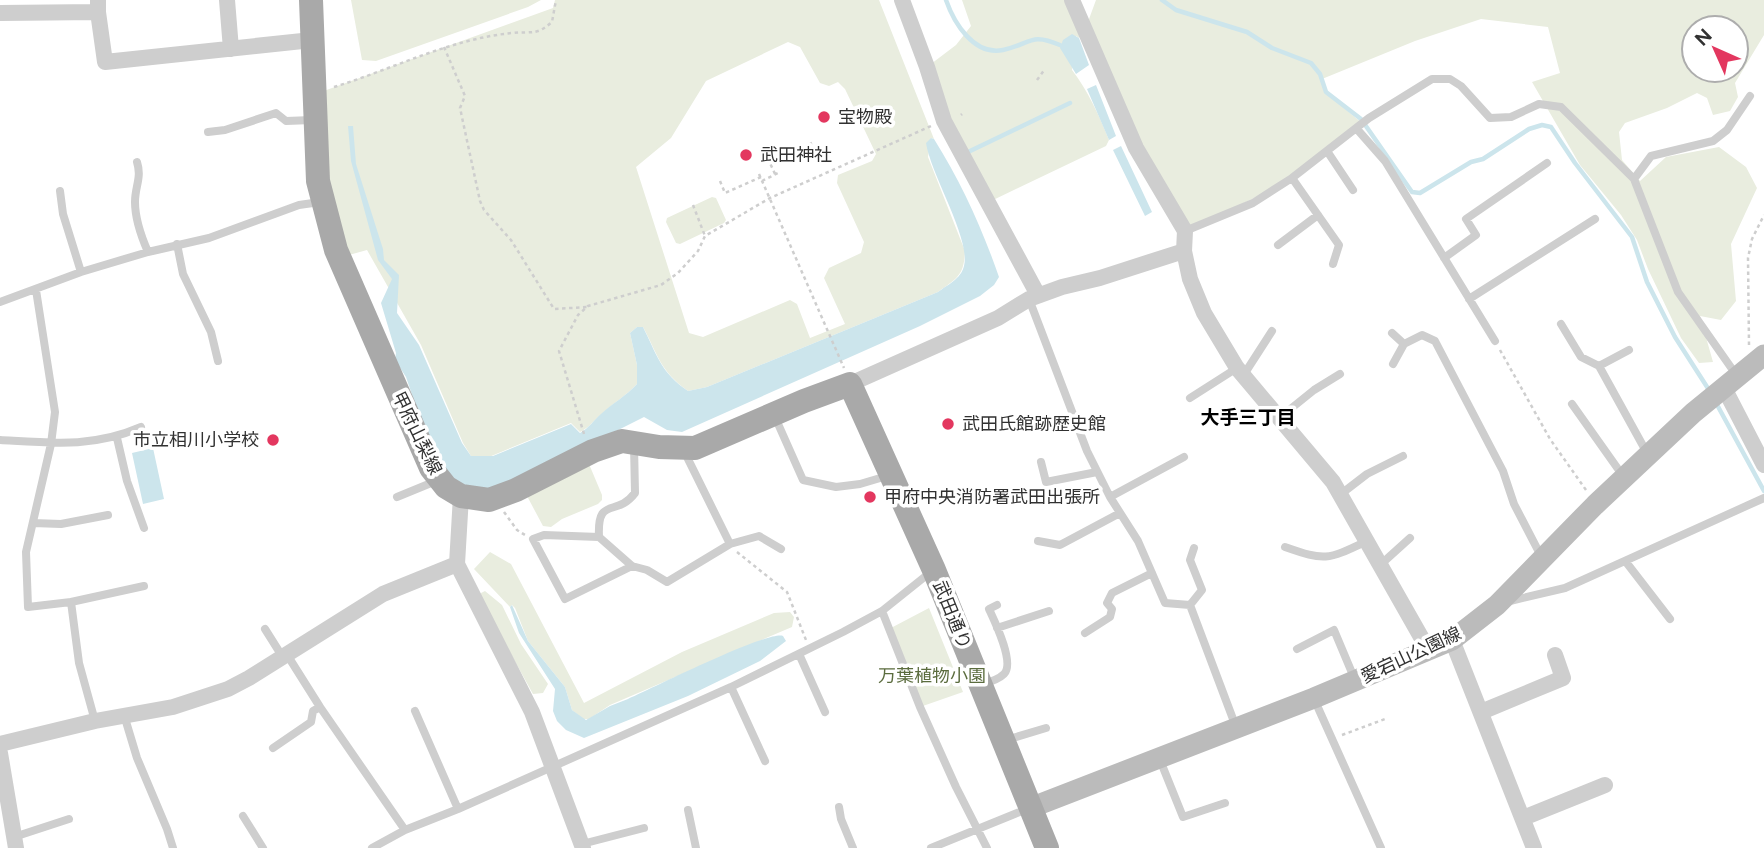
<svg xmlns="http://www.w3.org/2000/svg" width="1764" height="848" viewBox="0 0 1764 848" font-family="Figtree,'Noto Sans JP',sans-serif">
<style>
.green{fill:#e9eddf;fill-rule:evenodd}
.water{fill:#cce5ec}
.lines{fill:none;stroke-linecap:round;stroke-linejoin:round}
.stream{stroke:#cce5ec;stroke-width:4.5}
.path{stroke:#cecece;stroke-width:2.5;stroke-dasharray:3.5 3.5;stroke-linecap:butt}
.service{stroke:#cecece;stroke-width:8}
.minor{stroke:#cecece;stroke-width:16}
.secondary{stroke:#bbb;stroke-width:21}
.primary{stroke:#a9a9a9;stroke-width:24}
.poi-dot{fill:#e3375f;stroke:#fff;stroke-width:2.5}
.labels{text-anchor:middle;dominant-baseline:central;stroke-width:7;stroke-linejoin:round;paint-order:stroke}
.poi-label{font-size:18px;fill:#313131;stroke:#fff;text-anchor:start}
.street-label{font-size:18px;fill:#313131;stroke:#fff}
.park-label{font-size:18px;fill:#5b6c3e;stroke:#fff}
.neighbourhood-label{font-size:19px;font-weight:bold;fill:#000;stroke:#fff}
</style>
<rect width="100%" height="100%" fill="#fff"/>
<path class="green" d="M351,0h190l-13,7 -152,54 -14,-1z
M555,0h324l55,139 -3,-1 -3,19 37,94c-1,25 -8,27 -27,41l-231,95 -19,4c-28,-20 -30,-36 -45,-64h-6l-7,6 7,32v19c-11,12 -24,19 -35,30 -8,6 -13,14 -22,18l-9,-9 -82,34 -18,-1 -8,-13 -42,-98 -54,-95 -18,5 -21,-69 -7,-94 232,-84zM788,42l12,5 20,36 9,3 9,-4 7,7 31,65 -4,7 -34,14 -1,8 27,59 -3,11 -32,15 -5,10 21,46 -35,14 -13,-34 -7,-4 -87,37 -14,-4 -53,-166 35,-29 35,-57z
M962,0h110l13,30 11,-30h668v35l-29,48 3,14 -8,14 -17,4 -6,-17 -10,-5 -30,15 -42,15 -6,9 3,28 18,21 26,-24 53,-10 27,20 11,21 -26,56 5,57 -15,19 -21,-4 13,46 -14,1 -18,-25 -33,-69 -11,-29 -16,-25 -41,-50 -48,-83 28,-9 -12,-46 -67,-8 -66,22 -93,38 4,14 36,30 -87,65 -90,43 -101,-199 -5,6 -3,-2 -4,34c16,21 27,45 37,70l-3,6 -117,56 -62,-135 29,-22 15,-19zM1694,28h42v42h-42z
M712,197l4,1 10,22 -2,3 -44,21 -4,-1 -10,-21 1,-4z
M589,464l13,31v5l-4,4 -36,15 -11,8 -8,-1 -16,-30z
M490,552l21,12 73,139 98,-51 92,-39 16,-1 4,5 -2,10 -182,78 -21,14h-6l-11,-9 -7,-23 -37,-46 -13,-33 -3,-3 -2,2 -36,-38z
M485,591l17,14 19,39 27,40 -5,9 -10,1 -52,-94v-7z
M929,608l34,84 -43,15 -31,-78z"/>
<path class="water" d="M1072,34l7,4 10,27 -13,9 -16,-26 3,-8z
M1096,85l20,51 -7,4 -22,-51z
M348,126h5l3,38 27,85 1,11 15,15 -2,38 22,32 43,98 9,13h22l78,-32 9,9c9,-5 14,-13 21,-19 12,-11 25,-18 36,-30v-19l-7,-32 7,-6h6c14,28 18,46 45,64l19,-4 231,-95c9,-7 23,-13 26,-26 7,-27 -33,-91 -38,-123l5,-5 3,1c27,43 48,89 65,138l-5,8 -14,11 -60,30 -238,106 -15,-2 -23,-13 -137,69 -19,4 -28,-4 -29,-35 -25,-74 -11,-17 1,-7 -15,-50 11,-24 -14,-19 -27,-99z
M1121,146l31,66 -7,4 -32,-66z
M153,448l11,51 -21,5 -11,-51z
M512,605l16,36 37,46 7,23 14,10 24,-14 18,-7c23,-10 140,-69 155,-63l3,5 -26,20 -72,35 -104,42 -18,-8 -9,-9 -4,-10 2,-22 -36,-56 -9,-26z"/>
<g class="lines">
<path class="stream" d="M946,0c8,23 28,56 57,50 28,-6 27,-18 57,-5
M1162,0l14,10 71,22 25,16 39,15 9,11 6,18 35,27 51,73 8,1 51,-31 12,-3 46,-30 13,-4 9,2 24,36 57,74 15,45 28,55 34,53
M968,152l102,-49
M1715,401l49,90"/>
<path class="path" d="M444,47l21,49 -5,12 20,93 4,9 27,30 43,69 33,-2
M1037,80l8,-11
M334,87c59,-18 116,-48 178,-54 20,-2 24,3 40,-11l4,-22
M961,115l1,-1
M759,174l85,194
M775,174l-5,-11 42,-20
M720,181l5,12 36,-16
M762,181l16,-8
M693,205l12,31
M1749,345l-1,-87 4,-19 12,-24
M1500,350l50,89 36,51
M584,434l-25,-83 19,-36 10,-9 73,-21 17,-12 20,-22 7,-15 65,-38 161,-72
M504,512l13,18 8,5
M737,552l50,40 19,48
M1342,735l43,-16"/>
<path class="service" d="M1356,128l29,33 110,180
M208,132l17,-2 51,-17 10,8 26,-1
M1327,151l26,39
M137,162c5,16 -2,24 -2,40 0,17 6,34 13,50
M1292,178l47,67 -6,19
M1634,179l17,-23 62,-15 14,-11 23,-34
M60,191l3,23 18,58
M1185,231l68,-28 39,-25 77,-60 63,-39h18l11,7 29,32 21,-1 28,-13 22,3 73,72 44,113 59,84
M177,244l6,30 28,58 7,29
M1278,245l40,-30
M1444,258l32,-23 -10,-16 81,-56
M36,290l19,122 -4,32 -25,108 2,55 43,-5 8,61 16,58
M1029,299l58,152 23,46 28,44 27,62 25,2 46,122
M1469,299l126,-80
M0,302l81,-30 67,-20 61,-14 90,-33 21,-3
M1561,324l20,33 18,9 48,87
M1392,333l12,11 18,-9 13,6 68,130 11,33 27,52
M1393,364l11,-20
M1599,366l30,-16
M1243,376l29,-45
M1190,398l47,-30
M1572,404l51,72
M775,417l28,63 33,7 24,-3 27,-8
M1278,419l36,-29 26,-16
M117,438l10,43 17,47
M0,440c51,3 93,8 141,-13
M685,453l45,91
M1041,462l5,20 51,-10
M1341,494l26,-20 36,-18
M397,497l39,-16
M1110,497l74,-40
M33,523l28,1 47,-9
M599,537l33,29 15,4 20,12 63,-38 29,-8 22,13
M1038,541l22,4 60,-32
M1285,547c40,14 42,13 80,-5
M1626,562l44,57
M632,566l-67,33 -32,-60 11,-4 55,2c-2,-42 17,-19 36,-44l-1,-48
M1379,566l31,-28
M71,602l73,-16
M1506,602l59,-14 199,-90
M1190,605l12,-15 -12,-30 4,-12
M882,611l38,96 36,80 31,61
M997,628l52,-17
M265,629l17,27
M1085,633l25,-16 2,-8 -5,-6 5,-10 40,-20
M1297,649l37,-19 21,50
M286,653l34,54 85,123
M799,654l26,58
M983,684c7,-2 16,-5 21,-10 11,-11 -9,-52 -15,-65l8,-4
M731,687l34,74
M1315,701l66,147
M415,711l43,98
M124,715l13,43 30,71 6,19
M1006,740l40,-12
M273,748l38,-26 2,-11 7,-4
M1160,760l23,57 42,-14
M839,807l2,12 12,29
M688,810l8,38
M243,816l20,32
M14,837l55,-18
M582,844l62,-16
M372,848l33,-18 53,-21 273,-122 112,-55 39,-21 50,-40
M931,848l96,-39"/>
<path class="minor" d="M98,0v12l7,50 207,-22
M227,0l4,49
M902,0l25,67 17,54 94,174
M1072,0l64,148 49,83 -1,20 6,28 14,34 33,55 96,114 96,169
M0,13l98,-1
M850,384l148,-66 31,-19 33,-12 38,-9 84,-27
M1723,386l41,79
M461,496l-4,68 75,148 51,136
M1452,640l82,208
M1481,712l82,-34 -8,-23
M0,744l95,-23 78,-14 55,-18 21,-11 134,-84 74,-30
M0,753l16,95
M1523,818l82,-33"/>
<path class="secondary" d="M1030,808l284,-110 138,-58 45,-35 98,-100 98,-92 71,-58"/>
<path class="primary" d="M311,0l7,181 18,69 95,218 15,19 15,9 28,4 27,-10 77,-39 29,-10 37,6 36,1 109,-47 46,-17 84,186 113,278"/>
</g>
<g class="poi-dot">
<circle cx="824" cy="117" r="7"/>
<circle cx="746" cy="155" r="7"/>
<circle cx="948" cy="424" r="7"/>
<circle cx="273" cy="440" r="7"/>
<circle cx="870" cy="497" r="7"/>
</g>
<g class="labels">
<g class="poi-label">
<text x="838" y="117">宝物殿</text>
<text x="760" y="155">武田神社</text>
<text x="962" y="424">武田氏館跡歴史館</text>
<text x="259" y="440" text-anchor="end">市立相川小学校</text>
<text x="884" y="497">甲府中央消防署武田出張所</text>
</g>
<g class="street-label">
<text transform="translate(417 433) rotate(64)">甲府山梨線</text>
<text transform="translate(952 615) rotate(68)">武田通り</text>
<text transform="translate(1411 655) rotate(-25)">愛宕山公園線</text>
</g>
<g class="park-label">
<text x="932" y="676">万葉植物小園</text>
</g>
<g class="neighbourhood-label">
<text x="1248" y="417">大手三丁目</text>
</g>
</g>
<g transform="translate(1715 49) rotate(315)"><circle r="33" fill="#ffffff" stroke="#adadad" stroke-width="2"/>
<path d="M0-5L12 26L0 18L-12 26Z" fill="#e3375f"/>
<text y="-10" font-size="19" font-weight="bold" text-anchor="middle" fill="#313131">N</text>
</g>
</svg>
